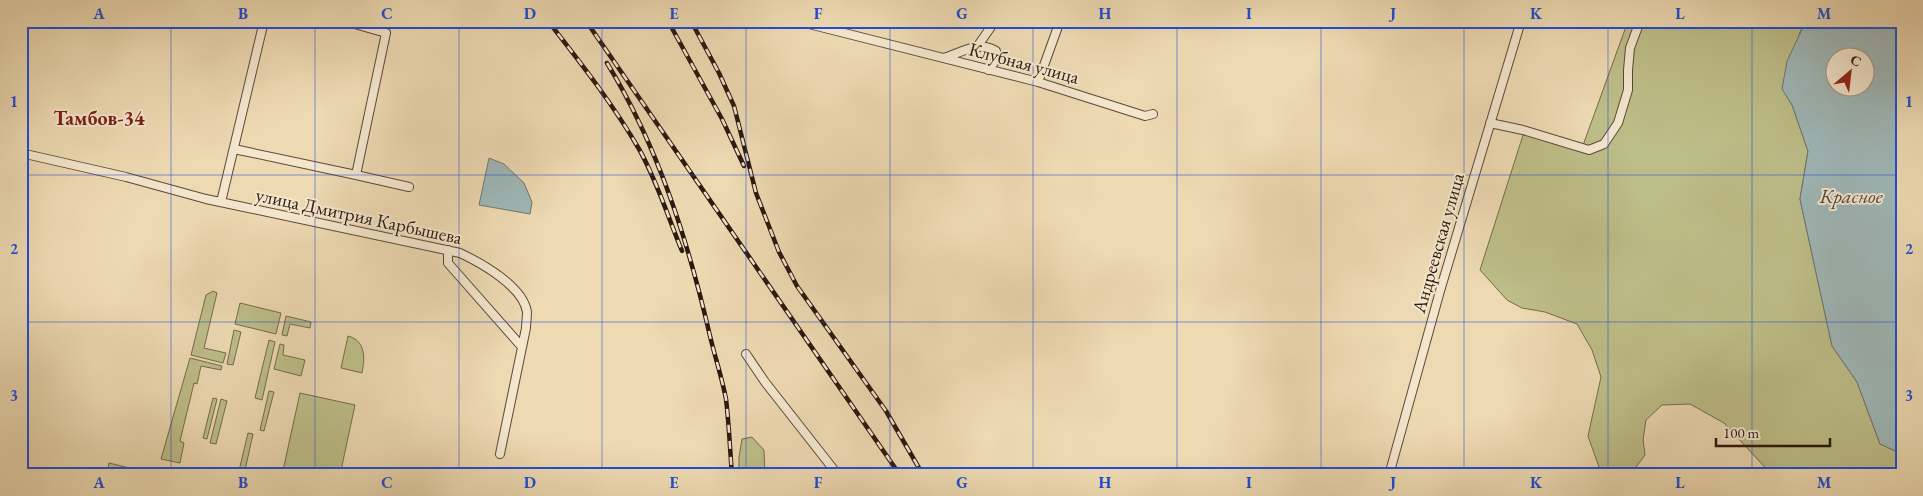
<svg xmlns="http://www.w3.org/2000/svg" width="1923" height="496" viewBox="0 0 1923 496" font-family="'EB Garamond',serif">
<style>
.green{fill:#bdbe89;stroke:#756b4c}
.water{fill:#9eb7b7;stroke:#717773;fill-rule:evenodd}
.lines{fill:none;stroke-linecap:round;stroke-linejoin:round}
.minor-casing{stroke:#5d4837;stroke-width:10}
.minor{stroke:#f3e6cd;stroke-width:8}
.rail-casing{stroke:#2d180e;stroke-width:4.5}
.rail{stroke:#f3e6cd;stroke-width:2.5;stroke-dasharray:8;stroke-linecap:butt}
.grid{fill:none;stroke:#1d4ed8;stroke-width:1;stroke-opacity:0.55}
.labels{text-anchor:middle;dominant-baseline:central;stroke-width:4;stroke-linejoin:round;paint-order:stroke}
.street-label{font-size:19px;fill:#2d180e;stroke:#f3e6cd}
.neighbourhood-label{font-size:20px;font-weight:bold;fill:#7a1f14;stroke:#f3e6cd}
.water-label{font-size:20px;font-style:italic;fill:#4f4841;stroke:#f3e6cd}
.neatline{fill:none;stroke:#1d4ed8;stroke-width:2}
.grid-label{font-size:16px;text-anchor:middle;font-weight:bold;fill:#1d4ed8}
</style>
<rect width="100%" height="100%" fill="#edd9b2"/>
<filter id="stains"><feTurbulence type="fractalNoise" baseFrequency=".004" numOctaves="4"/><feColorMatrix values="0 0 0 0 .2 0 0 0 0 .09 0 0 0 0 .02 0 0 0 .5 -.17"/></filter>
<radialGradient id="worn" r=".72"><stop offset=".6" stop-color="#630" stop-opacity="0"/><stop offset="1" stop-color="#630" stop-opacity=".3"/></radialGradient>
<path class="green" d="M1628,21h178l-6,11 -18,56 10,17 16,46 -8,48 32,147 25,36 23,62 22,10v21h-130l-48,-52 -34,-19 -28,1 -16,15 -3,20 2,15 -15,20h-12l-19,-8 -11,-31 13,-59 -9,-27 -15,-26 -32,-12 -23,-4 -15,-8 -27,-30 44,-138 58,16z
M213,291l4,2 -13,55 22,5 -3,10 -32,-8 15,-60z
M240,303l41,10 -5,21 -41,-10z
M286,316l25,6 -1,6 -20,-4 -3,12 -5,-1z
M234,330l7,2 -8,33 -6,-1z
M348,336c18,5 17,22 14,37l-21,-5z
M269,340l6,2 -13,58 -7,-2z
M280,344l4,1 -1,10 22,5 -4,16 -27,-7z
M190,358l32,8 -1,4 -20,-4 -4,18 -3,-1 -14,58 4,2 -4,20 -19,-4z
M269,391l5,1 -10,39 -4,-1z
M300,393l55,12 -15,70h-58z
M213,398l4,1 -10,40 -4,-1z
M221,399l6,2 -11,43 -6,-1z
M248,433l5,1 -9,41h-6z
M752,437l12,13 1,25h-26v-18l3,-18z
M109,463l49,12h-51z"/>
<path class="water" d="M1806,21h96v433l-22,-10 -23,-62 -25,-36 -32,-147 8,-48 -16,-46 -10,-16 5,-28zM1836,58h30v30h-30z
M489,158l15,6 20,19 8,19 -2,12 -51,-9z"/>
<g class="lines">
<defs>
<path id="minor" d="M797,21l241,61 107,34 8,-2
M977,47l18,-26
M943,58c18,-5 36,-18 53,-7l1,8 -9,11
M1038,82l22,-61
M1490,123l33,7 66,20 15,-6 14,-21 10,-33v-20l2,-22 10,-27
M234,149l122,26 30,-142 -42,-12
M21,153l105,24 80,22 254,54c21,10 63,33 67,59 0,5 -1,11 -1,16l-26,126
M356,175l53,12
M221,202l43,-181
M448,250v13l74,84
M746,354l19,28 73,93
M1389,475l51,-184 81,-270"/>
</defs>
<use href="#minor" class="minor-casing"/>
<use href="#minor" class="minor"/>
<defs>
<path id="rail" d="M548,21c32,41 65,83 91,128 18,32 29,68 43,102
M586,21l314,454
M668,21l54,98 22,47
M691,21l28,52 15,33 22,87 23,59 18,34 89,125 37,64
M607,63c51,83 81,178 103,273 5,21 12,42 16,63 3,25 4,51 6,76"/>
</defs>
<use href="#rail" class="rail-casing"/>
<use href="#rail" class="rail"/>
</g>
<path class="grid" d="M171,21v454M315,21v454M459,21v454M602,21v454M746,21v454M890,21v454M1033,21v454M1177,21v454M1321,21v454M1464,21v454M1608,21v454M1752,21v454M21,175h1881M21,322h1881"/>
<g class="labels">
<g class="street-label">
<text transform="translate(1024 63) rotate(15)">Клубная улица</text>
<text transform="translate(359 216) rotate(12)">улица Дмитрия Карбышева</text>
<text transform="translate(1438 243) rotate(-74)">Андреевская улица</text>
</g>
<g class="neighbourhood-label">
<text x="99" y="118">Тамбов-34</text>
</g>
<g class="water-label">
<text x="1851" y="196">Красное</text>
</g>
</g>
<rect width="1923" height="496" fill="none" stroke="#edd9b2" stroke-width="55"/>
<g transform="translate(1850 72) rotate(28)"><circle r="24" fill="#f3e6cd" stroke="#a49481"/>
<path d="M0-4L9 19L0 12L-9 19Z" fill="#8f2418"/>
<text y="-8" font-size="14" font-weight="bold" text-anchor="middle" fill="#2d180e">С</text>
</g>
<path d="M1716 438v8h114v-8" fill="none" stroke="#2d180e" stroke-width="2.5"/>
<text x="1723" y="438" font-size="15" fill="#2d180e" stroke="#f3e6cd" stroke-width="4" paint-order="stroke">100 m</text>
<rect x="28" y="28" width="1868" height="440" class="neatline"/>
<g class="grid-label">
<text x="99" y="19">A</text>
<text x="243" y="19">B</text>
<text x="387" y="19">C</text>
<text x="530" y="19">D</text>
<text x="674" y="19">E</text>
<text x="818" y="19">F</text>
<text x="962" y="19">G</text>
<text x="1105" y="19">H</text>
<text x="1249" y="19">I</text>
<text x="1393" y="19">J</text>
<text x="1536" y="19">K</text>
<text x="1680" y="19">L</text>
<text x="1824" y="19">M</text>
<text x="14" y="107">1</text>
<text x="1909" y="107">1</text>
<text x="14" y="254">2</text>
<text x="1909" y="254">2</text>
<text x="14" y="401">3</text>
<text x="1909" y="401">3</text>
<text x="99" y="488">A</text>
<text x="243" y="488">B</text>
<text x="387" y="488">C</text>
<text x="530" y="488">D</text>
<text x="674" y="488">E</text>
<text x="818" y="488">F</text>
<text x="962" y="488">G</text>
<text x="1105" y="488">H</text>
<text x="1249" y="488">I</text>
<text x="1393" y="488">J</text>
<text x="1536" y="488">K</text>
<text x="1680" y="488">L</text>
<text x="1824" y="488">M</text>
</g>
<rect width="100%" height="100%" filter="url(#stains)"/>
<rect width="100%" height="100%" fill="url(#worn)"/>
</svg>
